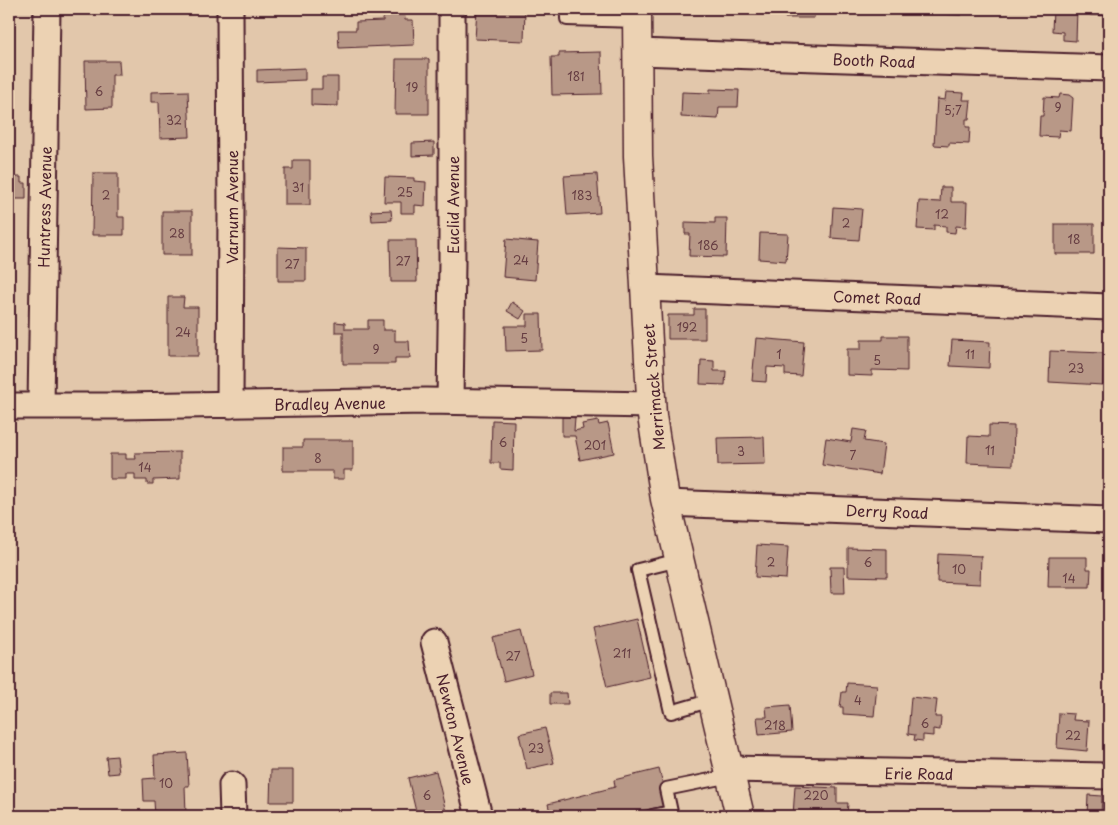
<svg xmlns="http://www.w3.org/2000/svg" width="1118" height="825" viewBox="0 0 1118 825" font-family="'Playpen Sans',sans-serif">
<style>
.building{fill:#b89887;stroke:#4a1f2b}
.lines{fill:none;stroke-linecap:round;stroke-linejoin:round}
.service-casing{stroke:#4a1f2b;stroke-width:16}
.minor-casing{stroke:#4a1f2b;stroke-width:29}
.secondary-casing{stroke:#4a1f2b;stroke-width:31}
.service{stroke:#ecd2b3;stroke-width:12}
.minor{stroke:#ecd2b3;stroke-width:25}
.secondary{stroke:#ecd2b3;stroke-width:28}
.labels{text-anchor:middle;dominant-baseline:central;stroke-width:4;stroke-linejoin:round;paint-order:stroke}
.number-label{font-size:12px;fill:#663d42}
.street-label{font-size:15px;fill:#4a1f2b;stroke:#ecd2b3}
</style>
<rect width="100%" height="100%" fill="#e2c7ab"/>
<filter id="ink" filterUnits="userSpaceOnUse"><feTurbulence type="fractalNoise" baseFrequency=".02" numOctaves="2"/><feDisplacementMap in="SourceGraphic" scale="10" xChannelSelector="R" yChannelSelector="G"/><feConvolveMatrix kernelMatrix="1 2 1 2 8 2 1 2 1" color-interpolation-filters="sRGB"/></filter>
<g filter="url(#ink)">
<path class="building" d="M254,9h35l-35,2z
M383,9h21l1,11h8l1,25 -75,3 -1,-18h18v-8l27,-1z
M477,9h48l-1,32 -49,-2z
M786,9h28v9h-29z
M899,9h62v6l-62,-2z
M1053,9h24l-1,32 -13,-1v-8l-11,-1z
M1090,9h19v7l-19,-1z
M601,52l1,42 -50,1 -1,-38h8v-4z
M396,59h33v55h-34z
M85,61h34l1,14h-8v33l-26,1z
M305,68v12l-48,2v-12z
M322,77h16v29l-27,-1v-16h11z
M710,89l29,1 -1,17h-19l-1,12 -37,-2 1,-25 28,1z
M188,91l2,46 -30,1 -1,-36h-8v-10z
M946,92l18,1 -1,7h8l-2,19h-3v8h4l-1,17 -20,-1v3l-15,-1 3,-46 8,1z
M1060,94l9,1 4,3 -2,33 -12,-1 -1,7 -19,-1 1,-20h3l1,-19 15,1z
M1108,103l1,1v26h-2z
M434,142v13l-22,1v-13z
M293,160h17v45h-25v-36h8z
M93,173h25v44h6v18h-32z
M597,174l3,39 -33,2 -3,-39z
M9,177h12v6h5v16h-17z
M385,177l29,1v3l12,1 -1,24 -10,-1v8h-14v-11h-17z
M941,187h10v15h16l-1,25 -10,-1 -1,7 -9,-1v-6l-12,-1v5l-17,-1 2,-28 21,1z
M833,207l29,2 -3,31 -28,-2z
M391,210l1,10 -20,1 -1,-10z
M162,211h30v44h-30z
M715,218h12l-1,39 -37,-1 1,-22h-5v-12l30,1z
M1055,224h39v30h-39z
M760,233l28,1 -2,27 -27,-2z
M506,239l32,3 -3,38 -32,-3z
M390,240h26l1,42h-26z
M278,247l28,1v33h-28z
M168,297h16l-1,10h15v49h-30z
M512,302l13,9 -5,8 -13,-8z
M694,309h11v30h-37v-24h26z
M527,314h14l1,36 -36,1 -1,-25h22z
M368,320h15v10h12v11h14l1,17h-15v6h-52v-32h-8v-10l10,1v6h23z
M883,336h24v35l-35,-1v6l-25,-1v-26h14v-9h22z
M756,338l48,4 -3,34 -16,-1v-7l-18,-1 -1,15 -14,-1z
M952,340l38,2 -1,26 -39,-2z
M1050,351l54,2 -1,32 -54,-3z
M701,360l13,1v10h12l-1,14 -25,-1z
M562,417h13l-1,14 9,-2 -1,-5 16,-3 1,4 9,-2 6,30 -34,7 -5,-24h-13z
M492,420l22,1 -1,49 -13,-1v-6h-9z
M989,425l25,1 -1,39 -46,-2 1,-27 21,1z
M853,429l13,2 -2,10 20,3 -4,30 -58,-9 4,-27 25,4z
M764,437l1,27 -47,1 -1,-27z
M1108,438h1v31h-3z
M303,440h50v30h-9v9h-11v-8h-50v-24h20z
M180,452v27l-27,1v4h-6v-4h-12v-6h-9v5h-16v-25h16v5h10l-1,-6z
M757,545l31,2 -2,32 -31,-2z
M848,548l39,1v28l-39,-1z
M938,554l43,2 -1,28 -43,-2z
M1049,557h38v12h4l-1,18h-42z
M830,567h14l1,26h-14z
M637,619l13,58 -43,10 -14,-58z
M521,631l11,43 -28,7 -11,-43z
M847,683l30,2 -3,31 -31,-2v-7h-3l2,-15h4z
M550,693h17l1,11h-18z
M911,697l26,3 -2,17h6l-1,13 -7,-1v7l-10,-1v6l-9,-1 1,-5 -7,-1z
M790,705l2,27 -33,3 -2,-18h10l-1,-10z
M1059,713l15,1 -1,6 16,1 -2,30 -30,-3z
M545,728l9,35 -27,6 -8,-35z
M187,753l2,33h-4l1,28 -31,2 -1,-15h-10l-1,-22 12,-1 -1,-23z
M117,756l2,17 -11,1 -2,-17z
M659,769l9,36 -49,11h-68l-3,-12 67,-17 -1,-7z
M271,770h22v32h-23z
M436,771l10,41 -18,4h-11l-9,-38z
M795,786l42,2v15h11l-1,13h-54z
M1088,795l14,1 -1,20h-14z
M1034,812l23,1v3h-23z"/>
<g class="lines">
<defs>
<path id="service" d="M567,9v10l71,2
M679,560l-41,10 33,142 41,-12
M652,816l19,-4 -5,-23 64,-13"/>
<path id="minor" d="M638,52l471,16
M645,288l464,19
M450,401l2,-140v-252
M230,405l1,-196 -1,-200
M9,406h113l304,-5 225,4
M41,406l6,-397
M666,503l443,17
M434,642l45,174
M729,769l380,7
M232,785l1,31"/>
<path id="secondary" d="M637,9l1,147 14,260 13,83 75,317"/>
</defs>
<use href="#service" class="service-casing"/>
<use href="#minor" class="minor-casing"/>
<use href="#secondary" class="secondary-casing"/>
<use href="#service" class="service"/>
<use href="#minor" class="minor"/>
<use href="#secondary" class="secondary"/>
</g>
</g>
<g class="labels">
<g class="number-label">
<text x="576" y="76">181</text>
<text x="412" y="87">19</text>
<text x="99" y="91">6</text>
<text x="1058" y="107">9</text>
<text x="953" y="110">5;7</text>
<text x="174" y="120">32</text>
<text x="298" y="187">31</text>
<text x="405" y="192">25</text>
<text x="106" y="195">2</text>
<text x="582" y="195">183</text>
<text x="942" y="214">12</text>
<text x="846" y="223">2</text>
<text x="177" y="233">28</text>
<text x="1074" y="239">18</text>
<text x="708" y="245">186</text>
<text x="521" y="260">24</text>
<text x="403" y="261">27</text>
<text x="292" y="264">27</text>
<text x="687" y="327">192</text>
<text x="183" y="332">24</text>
<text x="524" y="338">5</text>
<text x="376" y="349">9</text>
<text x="779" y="354">1</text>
<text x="970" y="354">11</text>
<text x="877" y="360">5</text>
<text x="1076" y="368">23</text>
<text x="503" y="442">6</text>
<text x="595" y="445">201</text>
<text x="990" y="450">11</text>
<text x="741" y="451">3</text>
<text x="853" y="455">7</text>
<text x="318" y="458">8</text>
<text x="145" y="467">14</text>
<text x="771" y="562">2</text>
<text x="868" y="562">6</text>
<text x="959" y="569">10</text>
<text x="1069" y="578">14</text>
<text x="622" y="653">211</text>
<text x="513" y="656">27</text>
<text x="858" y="700">4</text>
<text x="925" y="723">6</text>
<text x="775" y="725">218</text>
<text x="1073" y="735">22</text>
<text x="536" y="748">23</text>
<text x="166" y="783">10</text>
<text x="427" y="795">6</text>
<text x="816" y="795">220</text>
</g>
<g class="street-label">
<text transform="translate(874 60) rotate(2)">Booth Road</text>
<text transform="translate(452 205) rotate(-90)">Euclid Avenue</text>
<text transform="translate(44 207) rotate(-89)">Huntress Avenue</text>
<text transform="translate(231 207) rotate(-90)">Varnum Avenue</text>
<text transform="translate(877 297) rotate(2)">Comet Road</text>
<text transform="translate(653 387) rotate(-95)">Merrimack Street</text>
<text transform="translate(330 403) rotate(-1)">Bradley Avenue</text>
<text transform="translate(887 511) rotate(2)">Derry Road</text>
<text transform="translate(456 729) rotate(76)">Newton Avenue</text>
<text transform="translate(919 773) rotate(1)">Erie Road</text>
</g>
</g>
<rect width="1118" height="825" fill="none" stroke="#ecd2b3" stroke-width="30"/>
<rect x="15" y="15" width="1088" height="795" fill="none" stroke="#4a1f2b" stroke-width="2" filter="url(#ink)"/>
</svg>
